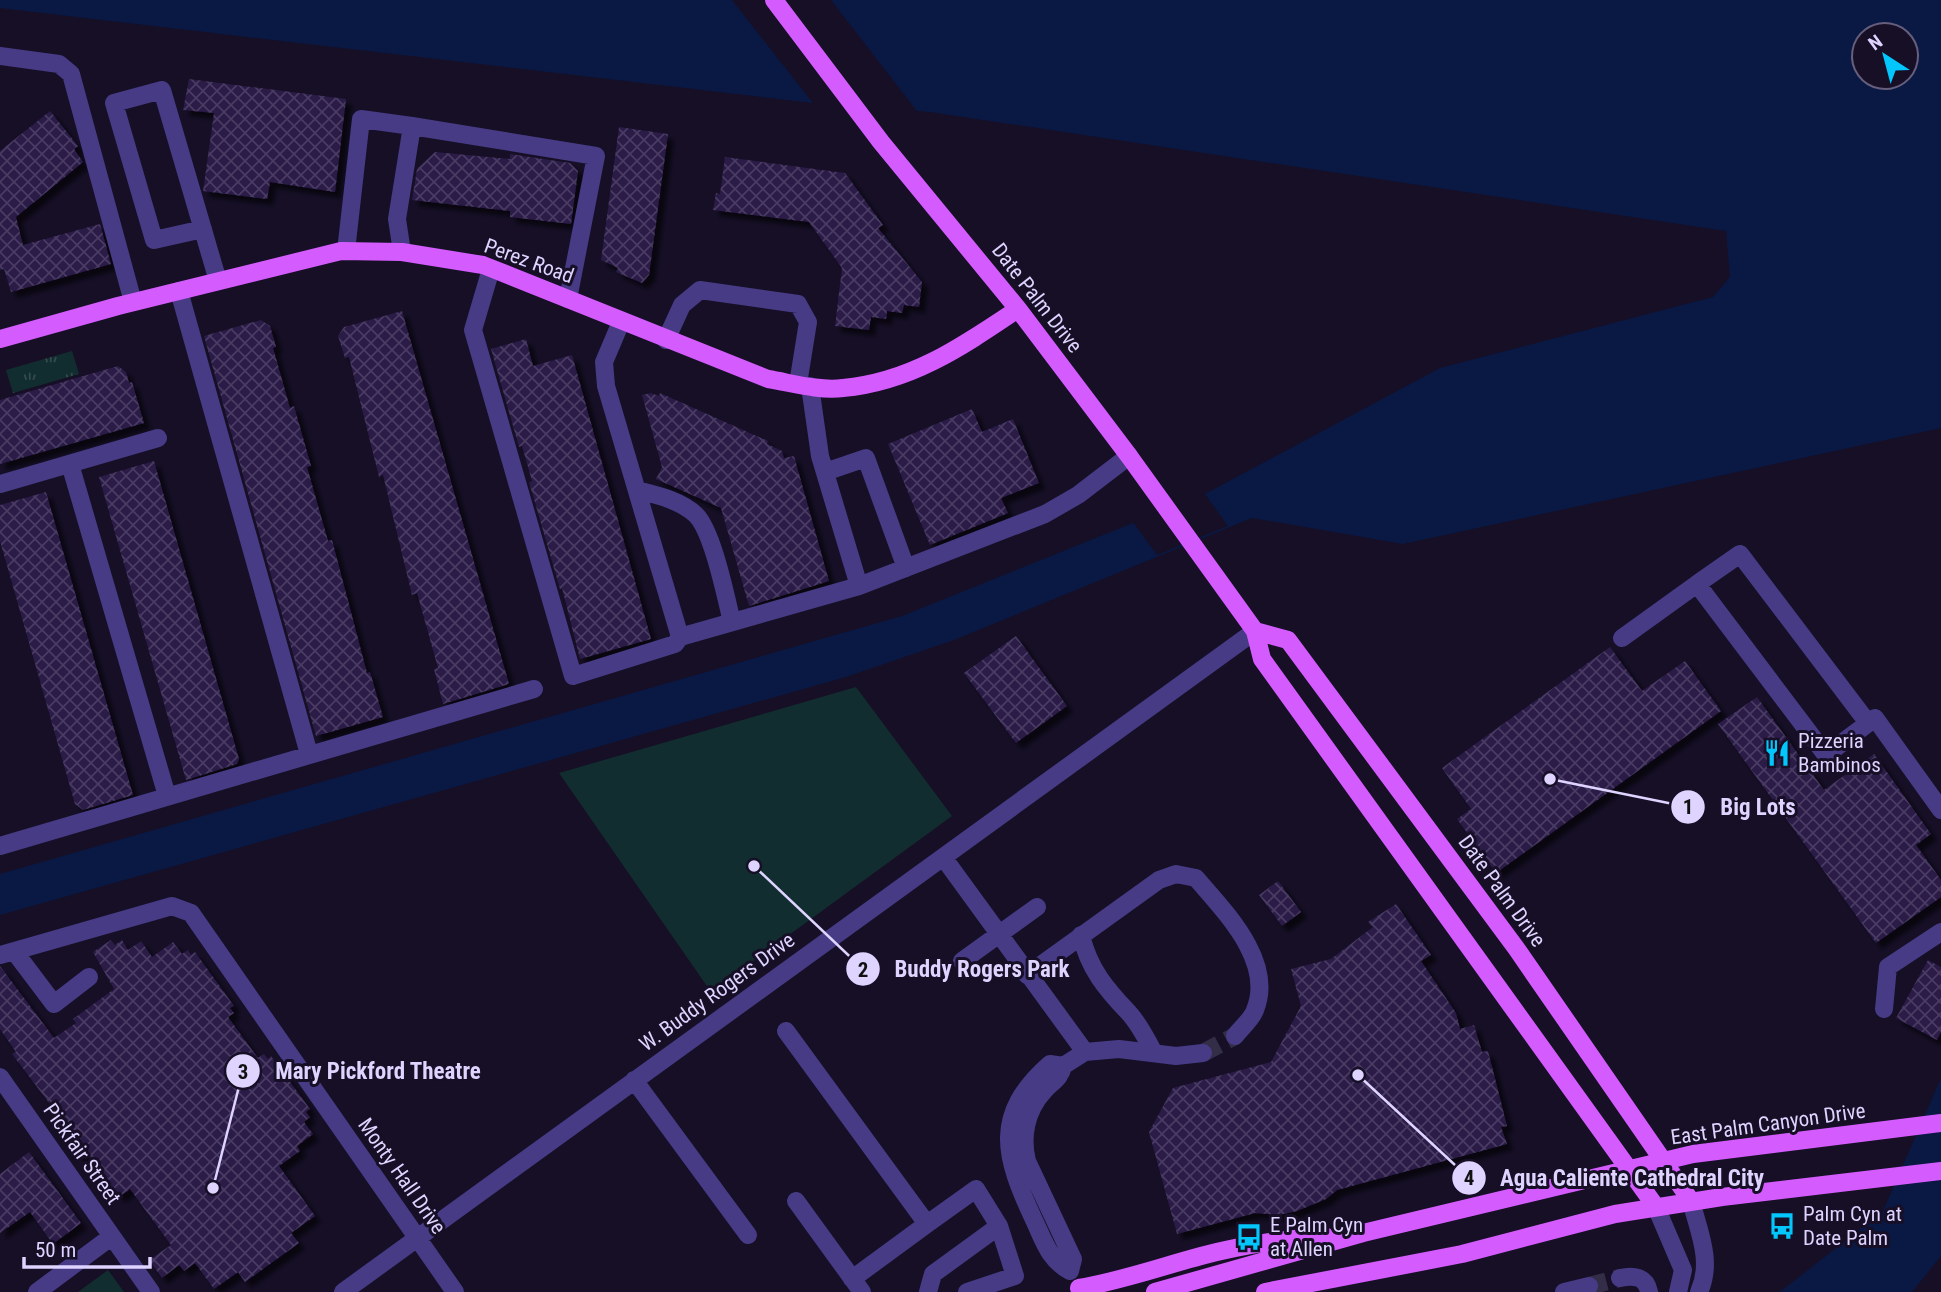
<svg xmlns="http://www.w3.org/2000/svg" width="1941" height="1292" viewBox="0 0 1941 1292" font-family="'Roboto Condensed',sans-serif">
<style>
.grass{fill:url(#grass-tufts)}
.park{fill:#122d2f}
.water{fill:#0a1943;fill-rule:evenodd}
.pier{fill:#160f26}
.building{fill:url(#building-cross-hatch);filter:url(#shadow)}
.lines{fill:none;stroke-linecap:round;stroke-linejoin:round}
.minor-tunnel{stroke:#342d47;stroke-width:18;stroke-dasharray:18 9;stroke-linecap:butt}
.minor{stroke:#463b84;stroke-width:18}
.major{stroke:#d45cfe;stroke-width:18}
.labels{text-anchor:middle;dominant-baseline:central;stroke-width:6;stroke-linejoin:round;paint-order:stroke}
.street-label{font-size:21px;fill:#ded4ff;stroke:#160f26}
.poi-label{font-size:21px;fill:#ded4ff;stroke:#160f26;text-anchor:start}
.leader{fill:none;stroke:#ded4ff;stroke-width:2.5}
.callout-dot{fill:#ded4ff;stroke:#160f26;stroke-width:2.5}
.mark-label{font-size:21px;text-anchor:middle;font-weight:bold;fill:#111}
.callout-label{font-size:23px;text-anchor:middle;font-weight:bold;fill:#ded4ff;stroke:#160f26;stroke-width:6;stroke-linejoin:round;paint-order:stroke}
</style>
<defs>
<pattern id="grass-tufts" width="24" height="20" patternUnits="userSpaceOnUse" patternTransform="scale(1.75)"><rect width="24" height="20" fill="#122d2f"/><path d="M3 7l-1-3M5 7V3M7 7l1-3M15 17l-1-3M17 17v-4M19 17l1-3" fill="none" stroke="#344b4e"/></pattern>
<pattern id="building-cross-hatch" width="8" height="8" patternUnits="userSpaceOnUse" patternTransform="scale(1.75)"><rect width="8" height="8" fill="#291b46"/><path d="M0 0l8 8M0 8l8-8" fill="none" stroke="#483b62"/></pattern>
<filter id="shadow"><feDropShadow dx="6" dy="6" stdDeviation="2" flood-color="#0009"/></filter>
</defs>
<rect width="100%" height="100%" fill="#160f26"/>
<path class="grass" d="M72,351l7,23 -66,19 -7,-23z"/>
<path class="park" d="M856,687l96,129 -241,176 -152,-219z
M108,1270l16,22h-46z"/>
<path class="water" d="M0,0h1941v428l-538,116 -151,-26 -298,122 -108,37 -846,238v-41l902,-258 303,-122 235,-126 273,-71 17,-20 -4,-46 -796,-119 -117,-9 -813,-95zM1864,35h42v42h-42z
M1941,1078v178l-29,36h-132l103,-81z"/>
<path class="pier" d="M732,0h99l89,115 -104,-8z
M1205,494l23,32 -71,29 -24,-33z"/>
<path class="building" d="M189,79l157,20 -11,93 -65,-10 -3,17 -64,-8 11,-78 -31,-3z
M50,111l28,35 -4,3 9,13 -67,55 7,28 77,-21 11,40 -100,28 -7,-23 -4,1v-119z
M619,127l49,7 -19,141 -7,8 -26,-11 2,-4 -17,-8z
M435,152l75,7v-5l60,9 8,8 -7,53 -61,-7v-6l-98,-11 5,-31z
M725,157l120,16 38,52 -5,3 44,54 -3,25 -15,-2 -2,8 -15,-2 -1,8 -15,-2 -2,13 -34,-4 7,-58 -33,-46 -96,-12 3,-17 4,1z
M402,311l107,373 -66,20 -9,-35 4,-1 -21,-75 -5,2 -29,-120 -4,2 -30,-120 -4,1 -7,-22 6,-9z
M261,320l9,6 6,21 -3,1 17,60 4,-2 17,60 -4,1 21,74 4,-1 35,133 3,-1 13,45 -67,19 -112,-400z
M526,339l7,27 39,-11 79,284 -71,20 -18,-71 -2,1 -31,-107 3,-1 -10,-35 -3,1 -28,-98z
M118,366l8,6 3,11 3,-1 12,41 -144,41v-64z
M651,393l8,3 1,-3 108,48 -1,3 15,7 2,7 10,-2 35,125 -80,25 -28,-98 -65,-29 6,-12 -20,-72z
M972,409l10,23 31,-13 26,64 -38,15 7,15 -78,32 -42,-101z
M154,461l85,298 -2,5 -51,16 -87,-303z
M46,492l87,303 -50,15 -8,-6 -75,-263v-36z
M1016,636l51,70 -51,37 -52,-70z
M1610,647l32,44 43,-30 36,50 -225,162 -39,-54 14,-10 -29,-41z
M1757,697l67,93 50,-36 57,80 -15,11 25,35v17l-65,46 -158,-219z
M1278,881l23,31 -19,14 -23,-31z
M1396,904l35,51 -10,6 35,52 4,16 14,-4 8,27 6,-1 19,75 -6,1 6,17 -170,46 -11,9 -29,12 -18,4 -24,-2 -78,21 -28,-102 24,-44 98,-26 30,-56 -10,-37 40,-10 42,-32 -5,-5z
M111,940l4,5 7,-5 6,10 13,-9 11,16 21,-15 9,12 6,-4 3,5 4,-3 39,54 -4,2 4,5 -6,4 30,41 6,-4 4,5 3,-3 39,53 -4,3 4,5 -6,5 9,12 -16,12 3,5 -21,15 36,50 -24,17 8,10 -54,39 -7,-10 -24,17 -19,-26 -11,8 -5,-6 -17,13 -13,-18 22,-15 -41,-56 -11,8 -31,-42 -6,4 -11,-13 7,-5 -66,-87 4,-2 -16,-23v-63l54,72 22,-15 -3,-4 41,-30 -21,-37z
M1928,960l13,7v65l-4,8 -41,-22z
M29,1152l52,71 -28,21 -23,-32 -30,21v-59z"/>
<g class="lines">
<path class="minor-tunnel" d="M1203,1053l32,-17
M1589,1286l31,-8"/>
<path class="minor" d="M0,56l59,8 12,10 62,228
M203,229l-49,11 -40,-137 48,-13 56,191
M346,251l15,-132 51,7
M402,252l-5,-33 15,-93 184,30 -28,143
M491,269l-18,61 100,346 102,-32 5,-7 -74,-251 -2,-24 17,-40
M179,291l130,463
M666,340l16,-35 18,-15 98,14 10,18 -10,62
M810,386l10,70 39,130 186,-72 33,-19 51,-39
M70,464l97,332
M825,472l41,-14 40,110
M0,484l158,-46
M637,490c19,5 44,10 59,25 17,17 30,83 36,107
M680,637l179,-51
M1622,638l75,-54
M1868,723l-128,-169 -43,30 129,171 49,-37 66,92
M0,846l534,-157
M943,857l142,195
M1081,935c8,34 25,54 48,78 10,11 17,25 24,38
M14,951l40,53 35,-27
M0,955l172,-49 19,7 264,379
M962,961l75,-54
M1027,975l132,-95 17,-6 20,4c28,33 79,83 59,132 -3,9 -14,18 -20,26
M1884,1009l4,-42 53,-35
M786,1031l141,193 49,-35 23,37 16,50 -48,16
M1063,1066c-3,14 -11,15 -20,26 -17,19 -22,45 -16,69l46,98 -3,12
M0,1077l151,215
M634,1080l114,155
M796,1201l66,91
M1691,1201c8,31 22,61 8,91
M1656,1207l27,63 -5,22
M1070,1271c-21,-11 -26,-30 -36,-51 -30,-64 -42,-105 16,-156l13,2 22,-14 34,-3 57,7 27,-3
M1620,1278c13,-3 26,-2 29,14
M852,1279l75,-55
M37,1292l74,-55
M343,1292l912,-661
M928,1292l5,-18 66,-48
M1564,1292l25,-6"/>
<path class="major" d="M774,0l107,142 137,167 111,147 126,175 7,28 394,548
M0,339l118,-33 223,-55 61,1 81,13 285,114c24,4 51,12 75,9 68,-6 120,-42 175,-79
M1255,631l33,9 228,308 175,253
M1079,1288c42,-7 81,-21 122,-32 41,-11 82,-17 124,-20
M1155,1292l208,-59 330,-79 248,-31
M1265,1292l197,-38 153,-40 107,-17 219,-26"/>
</g>
<defs>
<symbol id="restaurant-bare" viewBox="-9 -9 18 18"><path d="M-5-6h1v4h1v-4h1v4h1v-4h1v5L-1.5 .5V6h-2V.5L-5-1ZM5-6V6H3V1.5H1.5Q1.5-4 5-6Z" fill="#02c6fc" stroke="#160f26" stroke-width="2.5" paint-order="stroke"/></symbol>
<symbol id="bus-bare" viewBox="-9 -9 18 18"><path d="M-5-6H5V4H4V6H2V4H-2V6H-4V4H-5ZM-3.5-4V0h7V-4ZM-3.5 1.2v1.5H-2V1.2ZM2 1.2v1.5H3.5V1.2Z" fill="#02c6fc" stroke="#160f26" stroke-width="2.5" paint-order="stroke"/></symbol>
</defs>
<g fill-rule="evenodd">
<use href="#restaurant-bare" x="1758" y="734" width="38" height="38"/>
<use href="#bus-bare" x="1763" y="1207" width="38" height="38"/>
<use href="#bus-bare" x="1230" y="1218" width="38" height="38"/>
</g>
<g class="labels">
<g class="street-label">
<text transform="translate(529 261) rotate(20)">Perez Road</text>
<text transform="translate(1037 298) rotate(52)">Date Palm Drive</text>
<text transform="translate(1502 891) rotate(54)">Date Palm Drive</text>
<text transform="translate(717 992) rotate(-36)">W. Buddy Rogers Drive</text>
<text transform="translate(1768 1124) rotate(-8)">East Palm Canyon Drive</text>
<text transform="translate(82 1154) rotate(55)">Pickfair Street</text>
<text transform="translate(402 1176) rotate(55)">Monty Hall Drive</text>
</g>
<g class="poi-label">
<text x="1798" y="741">Pizzeria<tspan x="1798" dy="24">Bambinos</tspan></text>
<text x="1803" y="1214">Palm Cyn at<tspan x="1803" dy="24">Date Palm</tspan></text>
<text x="1270" y="1225">E Palm Cyn<tspan x="1270" dy="24">at Allen</tspan></text>
</g>
</g>
<path class="leader" d="M1550 779L1688 807M754 866L863 969M213 1188L243 1071M1358 1075L1469 1178"/>
<g class="callout-dot">
<circle cx="1550" cy="779" r="7"/>
<circle cx="754" cy="866" r="7"/>
<circle cx="213" cy="1188" r="7"/>
<circle cx="1358" cy="1075" r="7"/>
<circle cx="1688" cy="807" r="18"/>
<circle cx="863" cy="969" r="18"/>
<circle cx="243" cy="1071" r="18"/>
<circle cx="1469" cy="1178" r="18"/>
</g>
<g class="mark-label">
<text x="1688" y="814">1</text>
<text x="863" y="977">2</text>
<text x="243" y="1079">3</text>
<text x="1469" y="1185">4</text>
</g>
<g class="callout-label">
<text x="1758" y="815">Big Lots</text>
<text x="982" y="977">Buddy Rogers Park</text>
<text x="378" y="1079">Mary Pickford Theatre</text>
<text x="1632" y="1186">Agua Caliente Cathedral City</text>
</g>
<g transform="translate(1885 56) rotate(324)"><circle r="33" fill="#160f26" stroke="#665e7d" stroke-width="2"/>
<path d="M0-5L12 26L0 18L-12 26Z" fill="#02c6fc"/>
<text y="-10" font-size="19" font-weight="bold" text-anchor="middle" fill="#ded4ff">N</text>
</g>
<path d="M24 1257v10h126v-10" fill="none" stroke="#ded4ff" stroke-width="3.5"/>
<text x="35" y="1257" font-size="21" fill="#ded4ff" stroke="#160f26" stroke-width="5" paint-order="stroke">50 m</text>
</svg>
